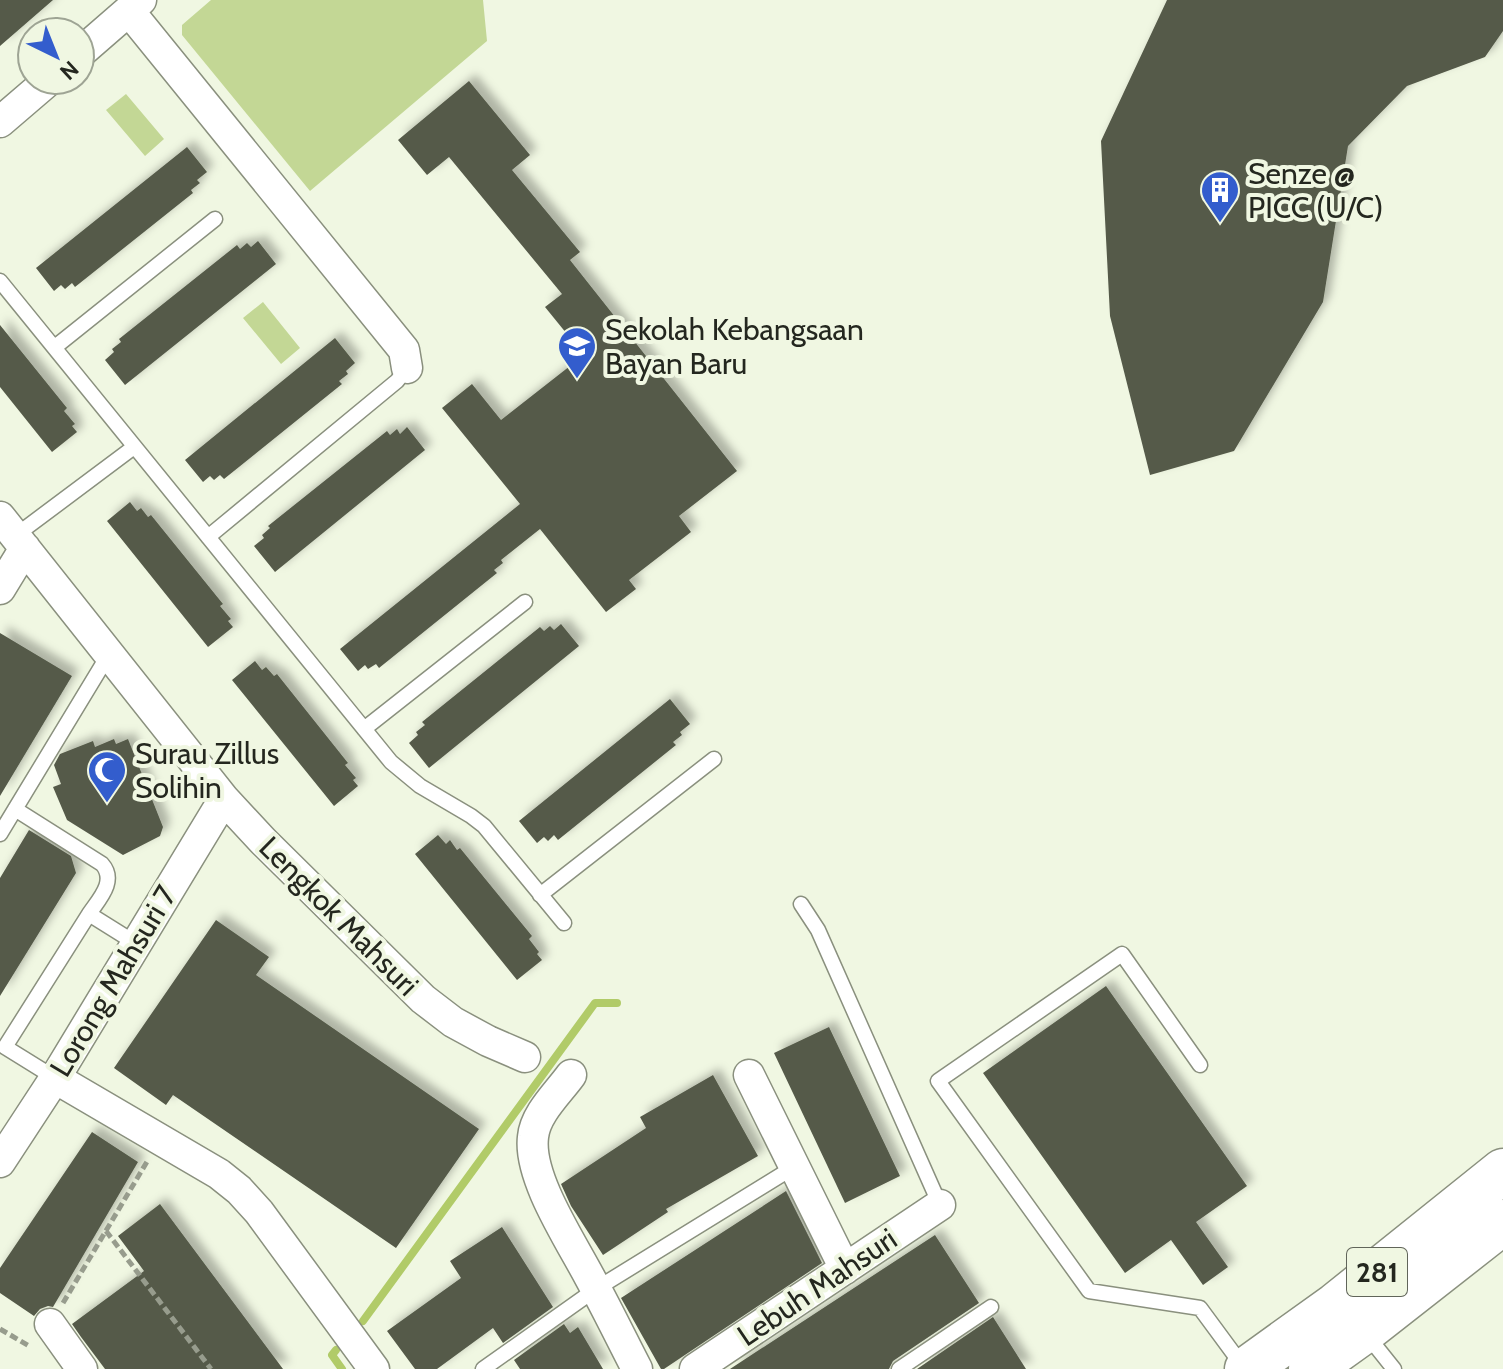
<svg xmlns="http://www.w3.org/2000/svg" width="1503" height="1369" viewBox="0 0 1503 1369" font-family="Cabin,sans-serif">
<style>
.green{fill:#c3d795}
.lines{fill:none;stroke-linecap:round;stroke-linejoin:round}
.stream{stroke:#b1cb68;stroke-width:8}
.building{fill:#555a49;filter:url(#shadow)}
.lane-casing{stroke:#8a907e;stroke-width:17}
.street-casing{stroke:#8a907e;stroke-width:33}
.primary-casing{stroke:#8a907e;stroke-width:47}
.path{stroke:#979c8d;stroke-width:5;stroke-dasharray:8 4;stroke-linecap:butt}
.lane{stroke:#fff;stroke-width:14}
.street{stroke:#fff;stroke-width:30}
.primary{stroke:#fff;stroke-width:44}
.labels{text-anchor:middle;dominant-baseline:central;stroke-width:8;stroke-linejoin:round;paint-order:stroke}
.shield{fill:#f0f7e2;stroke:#61655a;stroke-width:2}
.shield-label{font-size:28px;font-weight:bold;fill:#24271f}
.poi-label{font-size:30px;fill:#24271f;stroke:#f0f7e2;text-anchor:start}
.street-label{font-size:30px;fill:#24271f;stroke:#f0f7e2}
</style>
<defs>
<filter id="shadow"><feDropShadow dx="7" dy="-7" stdDeviation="4" flood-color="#0004"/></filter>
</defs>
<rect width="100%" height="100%" fill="#f0f7e2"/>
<path class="green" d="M211,0h272l4,41 -177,150 -128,-156v-10z
M126,94l38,45 -19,17 -39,-46z
M263,302l37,46 -19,16 -38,-46z"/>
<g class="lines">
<path class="stream" d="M363,1321l232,-318h22
M336,1350l-4,5 10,14"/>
</g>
<path class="building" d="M0,0h53l-53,46z
M1167,0h336v31l-18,26 -78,29 -59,60 -25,156 -89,149 -84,24 -40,-159 -9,-175z
M469,81l61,74 -18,15 68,82 -10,8 167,211 -58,45 12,16 -62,48 7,9 -30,23 -66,-83 -39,31 2,3 -9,7 3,3 -118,95 -3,-4 -8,5 -3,-4 -7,6 -18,-22 180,-145 -78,-96 30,-24 29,36 83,-65 -39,-48 17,-13 -113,-137 -22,18 -29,-35z
M187,147l20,25 -10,8 3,3 -9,7 2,3 -118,94 -3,-4 -7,6 -4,-4 -7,6 -18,-23z
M258,241l18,23 -151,121 -20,-25 9,-8 -2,-3 9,-7 -2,-3 118,-94 3,4 7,-6 4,4z
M0,325l67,83 -3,3 11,13 -3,2 5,6 -25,20 -52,-65z
M335,338l20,25 -9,8 2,3 -9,7 3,3 -118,95 -4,-4 -6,5 -4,-4 -7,6 -18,-22z
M407,427l18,23 -150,122 -21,-26 10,-8 -2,-3 8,-7 -2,-2 119,-95 3,4 7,-6 3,5z
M130,502l7,9 4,-3 7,9 3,-2 72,89 -3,2 11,13 -3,2 5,6 -25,20 -101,-126z
M561,624l18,22 -150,122 -20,-25 9,-8 -2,-3 9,-7 -3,-3 118,-95 4,4 6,-5 4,4z
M0,633l72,43 -72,120z
M255,661l7,9 4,-3 8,9 3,-2 71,89 -3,2 11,13 -3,2 5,6 -24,20 -102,-126z
M670,699l20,25 -10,8 2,3 -9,7 3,3 -118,95 -4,-5 -6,6 -4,-4 -7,6 -18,-22z
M114,739l2,5 12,-5 35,88 -3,9 -37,19 -56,-35 -14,-33 8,-3 -7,-19 6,-11 33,-13 2,6z
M29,830l42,26 5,17 -76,123v-118z
M438,835l8,9 4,-4 7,10 3,-2 72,88 -3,3 10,13 -2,2 5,6 -25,20 -102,-126z
M216,920l53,37 -13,18 223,154 -83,119 -223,-153 -7,10 -52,-37z
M1106,986l141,200 -51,36 32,45 -25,18 -32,-45 -46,33 -142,-200z
M829,1027l71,149 -55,27 -71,-150z
M713,1075l45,81 -92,53 2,3 -65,43 -32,-49 -10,-22 85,-56 -6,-11z
M92,1132l46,30 -85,145 -5,-1 -8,3 -6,7 -34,-23v-25z
M786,1191l36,72 -158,106h-3l-40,-71z
M160,1204l123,165h-178l-24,-32 -9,-13 72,-53 -26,-35z
M502,1227l51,80 -50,36 -10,-15 -56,41h-22l-28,-38 74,-53 -11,-17z
M935,1235l44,68 -86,58 -4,8h-159z
M993,1317l33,52h-109z
M564,1324l6,9 8,-6 25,42h-83l-6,-9z"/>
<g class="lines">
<defs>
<path id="lane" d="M0,281l391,481 29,24 51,30 13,10 80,97
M55,347l160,-128
M15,536l119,-89
M208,537l189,-156 10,-13
M364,729l161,-127
M15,809l87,55c15,17 -3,35 -13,50
M0,834l109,-180
M540,895l174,-136
M801,904l17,26 122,275
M1200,1065l-78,-111 -184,127 151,210 111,17 42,57
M55,1078l-50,-31 84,-133 48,30
M1366,1334l28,35
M483,1369l113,-80 198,-122
M899,1369l92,-62"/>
<path id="street" d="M129,11l275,339 3,18
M80,53l61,-53
M0,122l49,-42
M0,517l224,282 39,42 160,158 30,23 35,19 37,16
M0,589l25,-41
M571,1075c-13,18 -36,39 -38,62 -5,40 37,103 56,139 17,31 32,62 48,93
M749,1075l96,194
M55,1078l164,96 20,16 20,22 115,157
M0,1162l55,-84 169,-279
M50,1324l32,45
M695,1369l245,-164"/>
<path id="primary" d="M1247,1369l89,-64 167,-134
M1311,1369l53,-38 139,-109"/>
</defs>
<use href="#lane" class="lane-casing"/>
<use href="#street" class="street-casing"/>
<use href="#primary" class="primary-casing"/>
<path class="path" d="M106,1231l105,138
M63,1303l85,-143
M0,1329l31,18"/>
<use href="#lane" class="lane"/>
<use href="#street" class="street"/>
<use href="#primary" class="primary"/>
</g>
<defs>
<symbol id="building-pin" viewBox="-11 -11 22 30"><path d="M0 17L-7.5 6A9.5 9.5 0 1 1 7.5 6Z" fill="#335dcd" stroke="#f0f7e2"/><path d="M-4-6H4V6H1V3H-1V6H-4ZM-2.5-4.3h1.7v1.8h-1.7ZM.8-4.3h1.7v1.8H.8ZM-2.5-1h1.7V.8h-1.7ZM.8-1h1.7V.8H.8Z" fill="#fff"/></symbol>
<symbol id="school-pin" viewBox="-11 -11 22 30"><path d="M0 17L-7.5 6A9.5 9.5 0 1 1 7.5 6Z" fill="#335dcd" stroke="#f0f7e2"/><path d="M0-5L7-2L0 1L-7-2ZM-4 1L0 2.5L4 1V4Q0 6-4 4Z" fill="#fff"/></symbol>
<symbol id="mosque-pin" viewBox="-11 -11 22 30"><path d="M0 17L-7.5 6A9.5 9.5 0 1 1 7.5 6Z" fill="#335dcd" stroke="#f0f7e2"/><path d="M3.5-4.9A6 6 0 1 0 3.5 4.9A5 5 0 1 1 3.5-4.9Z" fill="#fff"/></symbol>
</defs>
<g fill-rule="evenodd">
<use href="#building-pin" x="1198" y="168" width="44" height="60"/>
<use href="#school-pin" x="555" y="324" width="44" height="60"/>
<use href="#mosque-pin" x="85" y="748" width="44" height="60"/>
</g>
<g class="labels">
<rect class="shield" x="1347" y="1248" width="60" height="48" rx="6"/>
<g class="shield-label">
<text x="1377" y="1272">281</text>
</g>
<g class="poi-label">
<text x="1248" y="173">Senze @<tspan x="1248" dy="34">PICC (U/C)</tspan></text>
<text x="605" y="329">Sekolah Kebangsaan<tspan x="605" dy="34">Bayan Baru</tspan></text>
<text x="135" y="753">Surau Zillus<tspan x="135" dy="34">Solihin</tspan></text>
</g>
<g class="street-label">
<text transform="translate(339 916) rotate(45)">Lengkok Mahsuri</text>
<text transform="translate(113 981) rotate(-59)">Lorong Mahsuri 7</text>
<text transform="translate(817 1287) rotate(-34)">Lebuh Mahsuri</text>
</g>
</g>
<g transform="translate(56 56) rotate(137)"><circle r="38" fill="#f0f7e2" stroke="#9ea494" stroke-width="2"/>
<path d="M0-6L14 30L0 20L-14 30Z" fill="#335dcd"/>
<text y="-12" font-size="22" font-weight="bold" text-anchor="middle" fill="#24271f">N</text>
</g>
</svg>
